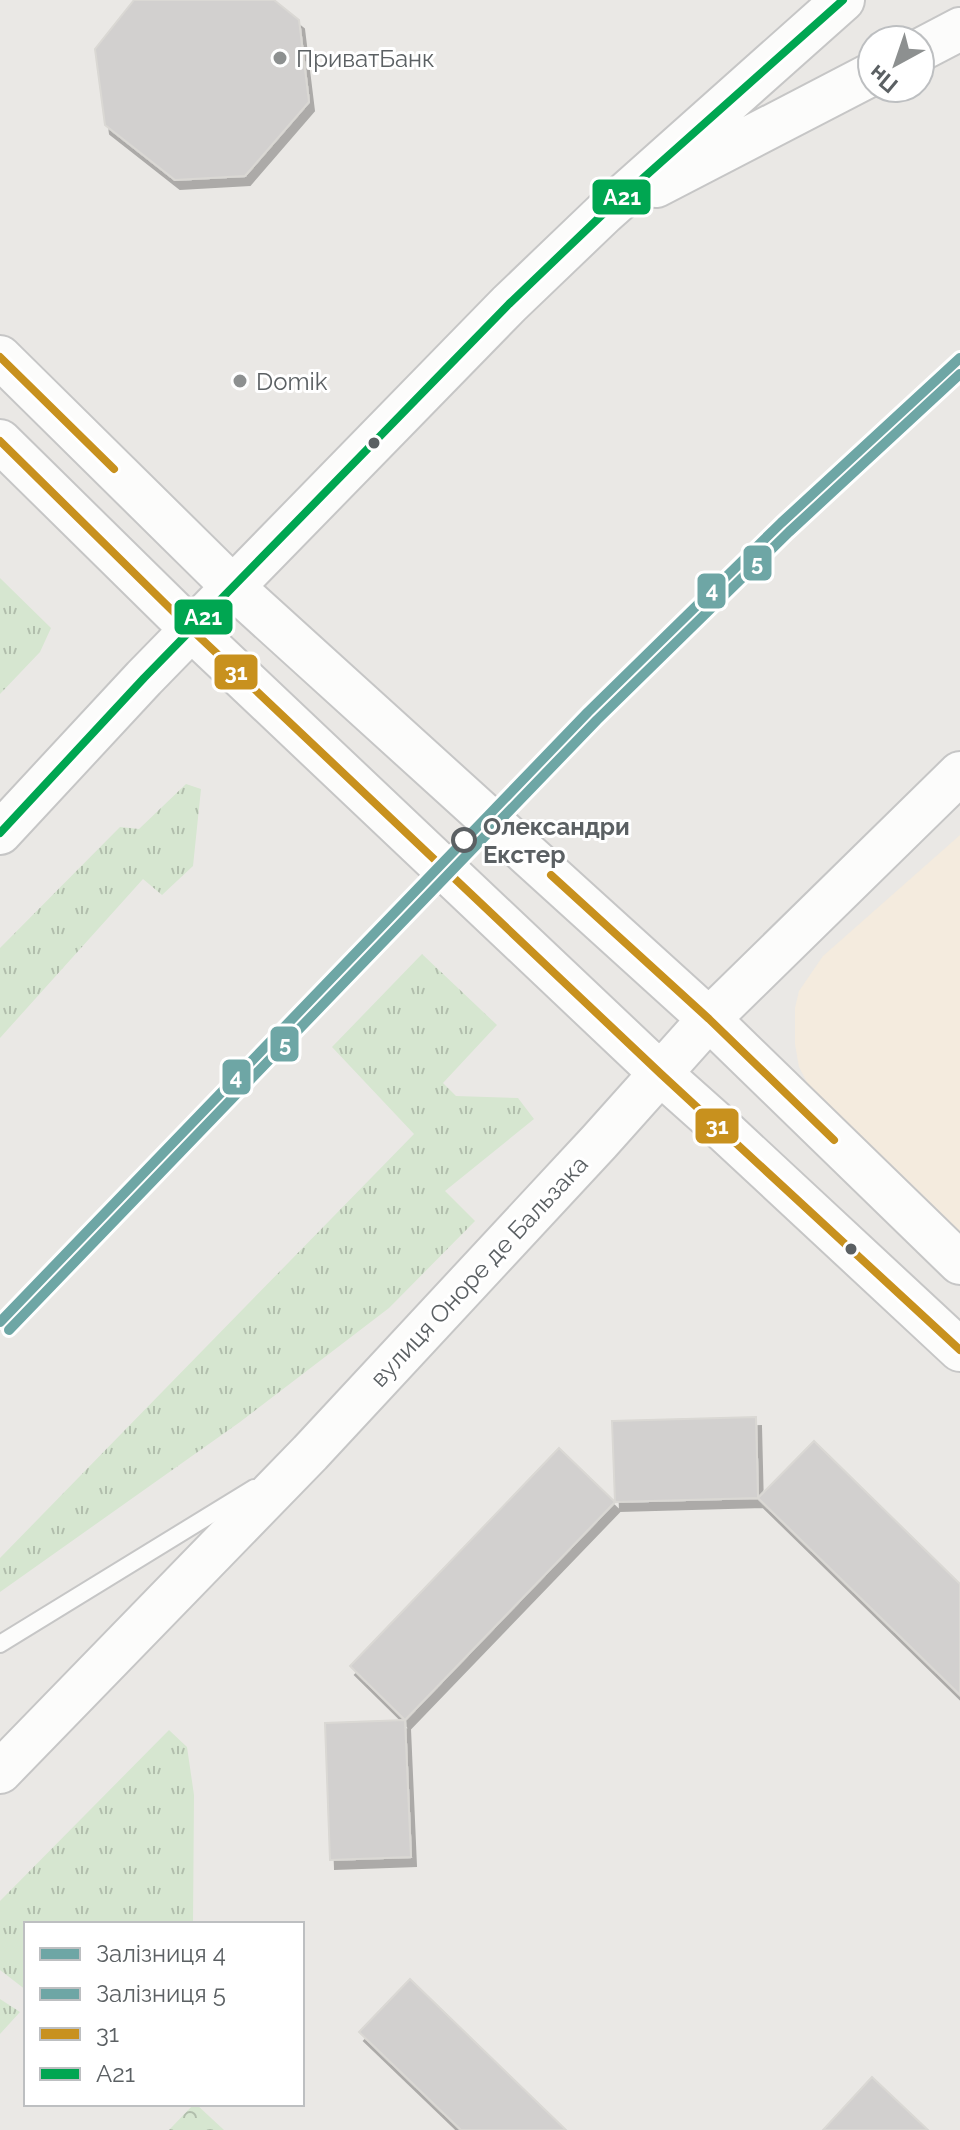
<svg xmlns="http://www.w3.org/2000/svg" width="960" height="2130" viewBox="0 0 960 2130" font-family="Raleway,sans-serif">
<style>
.commercial{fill:#f4ebde}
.grass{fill:url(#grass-tufts)}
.park{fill:url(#park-crowns)}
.building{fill:#d2d0cf;stroke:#dad8d4;stroke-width:2;filter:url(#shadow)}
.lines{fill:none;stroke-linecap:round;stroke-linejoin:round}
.lane-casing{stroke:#c6c6c6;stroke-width:20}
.secondary-casing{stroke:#c6c6c6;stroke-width:46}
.lane{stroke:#fcfcfb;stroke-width:16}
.secondary{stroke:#fcfcfb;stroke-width:42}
.bus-1-casing{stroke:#fff;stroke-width:14}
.bus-2-casing{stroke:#fff;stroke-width:14}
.bus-1{stroke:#c8911e;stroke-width:8}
.bus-2{stroke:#00a651;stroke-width:8}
.rail-1-casing{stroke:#fff;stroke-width:16}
.rail-2-casing{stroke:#fff;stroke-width:16}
.rail-1{stroke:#6ea6a5;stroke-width:10}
.rail-2{stroke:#6ea6a5;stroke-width:10}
.poi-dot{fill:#8d9090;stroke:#fff;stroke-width:3}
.bus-dot{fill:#5b6063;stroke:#fff;stroke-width:3}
.stop-dot{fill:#fff;stroke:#5b6063;stroke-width:4}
.labels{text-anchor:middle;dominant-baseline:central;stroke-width:6;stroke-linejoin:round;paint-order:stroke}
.poi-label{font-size:24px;fill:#5b6063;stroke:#fff;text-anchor:start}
.stop-label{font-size:24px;font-weight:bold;fill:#5b6063;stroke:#fff;text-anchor:start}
.street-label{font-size:24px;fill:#5b6063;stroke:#fff}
.line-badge{stroke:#fff;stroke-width:3}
.badge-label{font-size:22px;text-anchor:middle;font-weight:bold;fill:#fff}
</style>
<defs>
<pattern id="grass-tufts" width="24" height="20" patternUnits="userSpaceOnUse" patternTransform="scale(2)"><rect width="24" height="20" fill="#d6e6d0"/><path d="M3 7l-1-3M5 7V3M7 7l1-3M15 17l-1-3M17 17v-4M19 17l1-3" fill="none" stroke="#b1beac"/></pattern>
<pattern id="park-crowns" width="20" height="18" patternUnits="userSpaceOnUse" patternTransform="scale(2)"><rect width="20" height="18" fill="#d6e6d0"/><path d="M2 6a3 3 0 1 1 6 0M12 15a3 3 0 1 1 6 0" fill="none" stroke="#b1beac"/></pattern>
<filter id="shadow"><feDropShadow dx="5" dy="9" stdDeviation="0" flood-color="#0004"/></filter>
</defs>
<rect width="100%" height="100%" fill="#eae8e5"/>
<path class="commercial" d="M960,835v402l-147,-143 -14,-27 -4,-23v-36l4,-17 24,-35z"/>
<path class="grass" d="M0,578l51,50 -11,24 -40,42z
M186,784l15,5 -8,77 -31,29 -19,-16 -143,159v-90l120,-121 19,2z
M422,954l75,71 -54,58 13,13 62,2 16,21 -89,72 30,30 -86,87 -149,114 -240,170v-34l414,-424 -82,-87z
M169,1730l18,17 7,48 -1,129h-167v66l-26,-20v-69z
M0,1999l20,13 -20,22z"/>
<path class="park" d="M194,2104h2l28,26h-55z"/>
<path class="building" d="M134,0h140l25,20 10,82 -64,74 -70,4 -70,-55 -10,-76z
M756,1417l2,81 -143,4 -3,-81z
M814,1441l146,143v111l-202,-197z
M559,1448l56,54 -210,218 -55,-54z
M405,1720l6,137 -81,3 -5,-137z
M410,1979l156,151h-105l-102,-98z
M872,2077l56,53h-105z"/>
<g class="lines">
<defs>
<path id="lane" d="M0,1644l254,-156"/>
<path id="secondary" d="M920,50l40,-21
M656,186l216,-112
M0,357l233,230 476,432 251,244
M0,441l192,189 469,444 55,49 244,227
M0,833l144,-155 365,-374 95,-91 239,-213
M0,1772l310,-319 289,-311 110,-123 251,-246"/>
</defs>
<use href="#lane" class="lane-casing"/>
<use href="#secondary" class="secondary-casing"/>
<use href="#lane" class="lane"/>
<use href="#secondary" class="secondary"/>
<defs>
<path id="bus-1" d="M0,357l114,112
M0,441l192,189 469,444 299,276
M551,875l158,144 125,121"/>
<path id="bus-2" d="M0,833l144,-155 365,-374 95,-91 239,-213"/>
</defs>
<use href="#bus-1" class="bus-1-casing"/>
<use href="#bus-2" class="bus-2-casing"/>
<use href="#bus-1" class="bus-1"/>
<use href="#bus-2" class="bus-2"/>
<defs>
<path id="rail-1" d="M0,1322l588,-610 193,-189 179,-165"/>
<path id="rail-2" d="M9,1330l588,-610 192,-188 171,-158"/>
</defs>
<use href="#rail-1" class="rail-1-casing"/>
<use href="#rail-2" class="rail-2-casing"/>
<use href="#rail-1" class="rail-1"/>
<use href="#rail-2" class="rail-2"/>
</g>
<g class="poi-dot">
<circle cx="280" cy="58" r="8"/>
<circle cx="240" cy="381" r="8"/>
</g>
<g class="bus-dot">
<circle cx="374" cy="443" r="7"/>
<circle cx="851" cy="1249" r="7"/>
</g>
<circle class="stop-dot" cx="464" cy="840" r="11"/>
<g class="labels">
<g class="poi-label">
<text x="296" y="58">ПриватБанк</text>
<text x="256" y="381">Domik</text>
</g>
<g class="stop-label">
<text x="483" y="826">Олександри<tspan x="483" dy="28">Екстер</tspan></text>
</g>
<g class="street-label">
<text transform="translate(479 1271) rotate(-47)">вулиця Оноре де Бальзака</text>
</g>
</g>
<g class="line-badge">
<rect x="591" y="178" width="61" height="38" rx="8" fill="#00a651"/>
<rect x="742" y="544" width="31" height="38" rx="8" fill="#6ea6a5"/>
<rect x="696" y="572" width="31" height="38" rx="8" fill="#6ea6a5"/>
<rect x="173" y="598" width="61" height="38" rx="8" fill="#00a651"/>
<rect x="213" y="653" width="46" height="38" rx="8" fill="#c8911e"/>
<rect x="269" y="1025" width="31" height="38" rx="8" fill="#6ea6a5"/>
<rect x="221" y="1058" width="31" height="38" rx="8" fill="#6ea6a5"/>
<rect x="694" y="1107" width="46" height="38" rx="8" fill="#c8911e"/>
</g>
<g class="badge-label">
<text x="622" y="205">А21</text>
<text x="757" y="571">5</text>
<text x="712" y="598">4</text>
<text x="203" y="625">А21</text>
<text x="236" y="680">31</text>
<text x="285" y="1052">5</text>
<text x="236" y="1085">4</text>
<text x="717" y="1134">31</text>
</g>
<rect x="24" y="1922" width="280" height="184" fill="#ffffff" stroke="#bdbfc1" stroke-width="2"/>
<rect x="40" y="1948" width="40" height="12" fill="#6ea6a5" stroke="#bdbfc1" stroke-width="2"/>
<text x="96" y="1962" font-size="24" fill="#5b6063">Залізниця 4</text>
<rect x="40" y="1988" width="40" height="12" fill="#6ea6a5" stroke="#bdbfc1" stroke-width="2"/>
<text x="96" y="2002" font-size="24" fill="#5b6063">Залізниця 5</text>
<rect x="40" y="2028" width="40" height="12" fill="#c8911e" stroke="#bdbfc1" stroke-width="2"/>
<text x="96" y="2042" font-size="24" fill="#5b6063">31</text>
<rect x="40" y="2068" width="40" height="12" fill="#00a651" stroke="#bdbfc1" stroke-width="2"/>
<text x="96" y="2082" font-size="24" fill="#5b6063">А21</text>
<g transform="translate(896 64) rotate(220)"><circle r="38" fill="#ffffff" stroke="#bdbfc1" stroke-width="2"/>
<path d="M0-6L14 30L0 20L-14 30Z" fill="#8d9090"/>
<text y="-12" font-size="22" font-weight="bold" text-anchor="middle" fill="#5b6063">Пн</text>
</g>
</svg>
